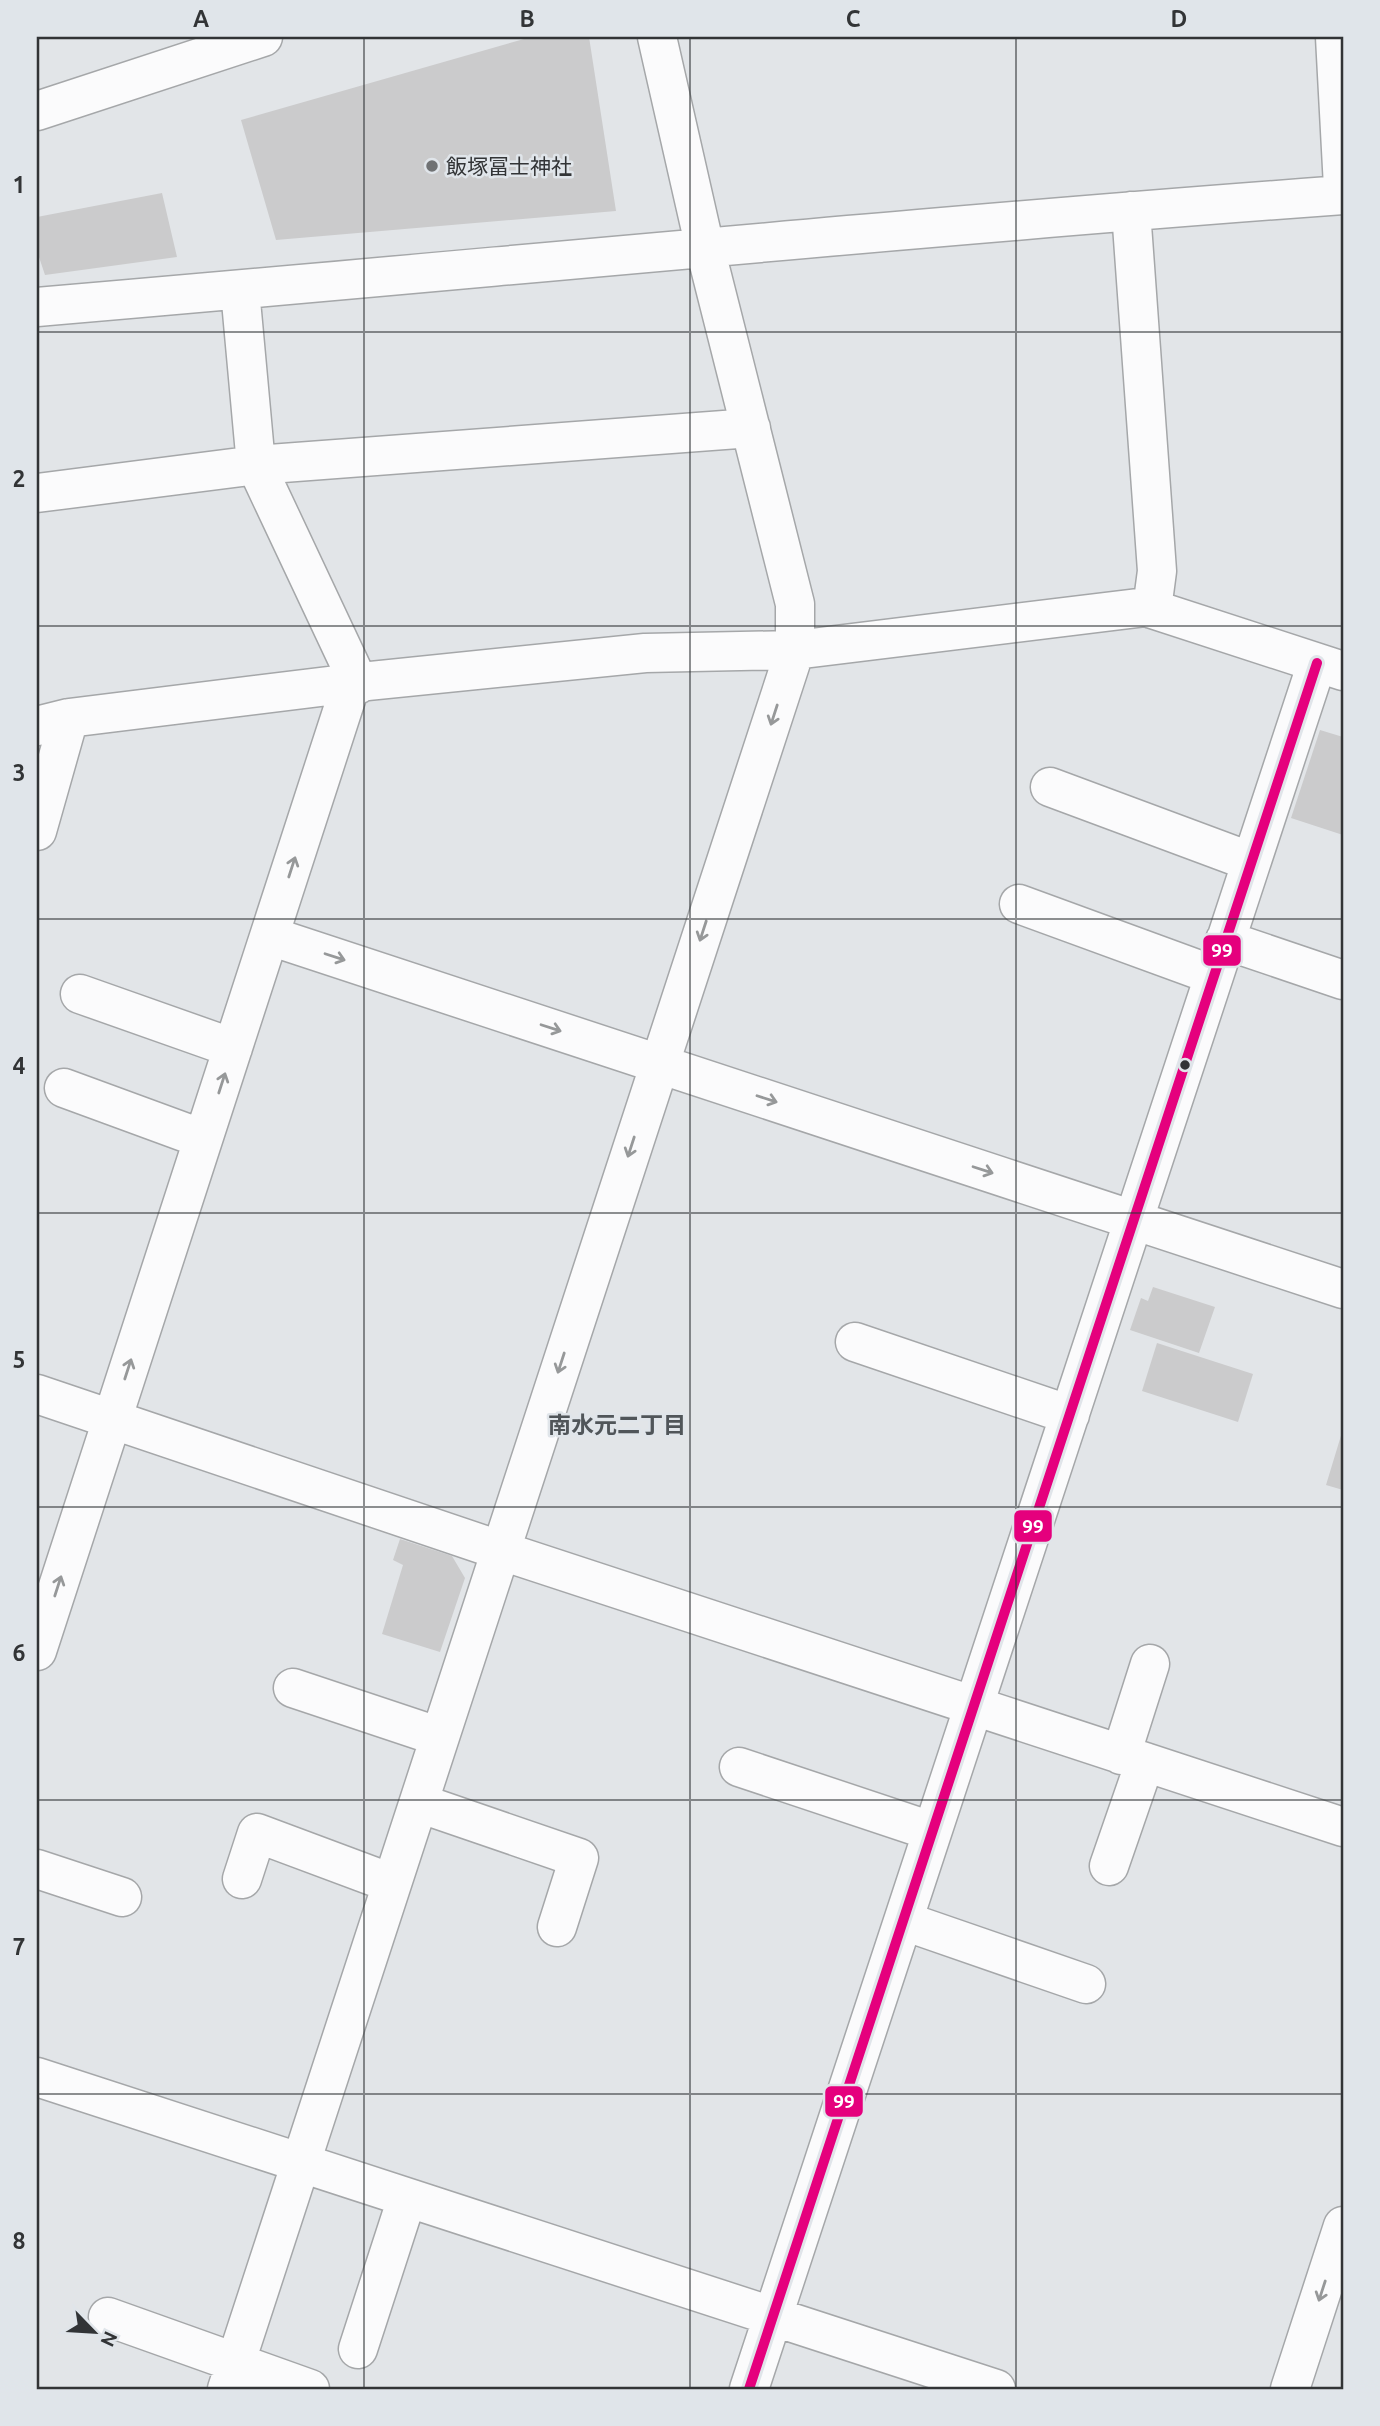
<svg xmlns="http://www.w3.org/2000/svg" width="1380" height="2426" viewBox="0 0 1380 2426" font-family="Ubuntu,'Noto Sans JP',sans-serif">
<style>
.building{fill:#cbcbcc}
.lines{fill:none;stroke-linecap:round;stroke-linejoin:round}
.minor-casing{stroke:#a5a7a9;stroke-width:41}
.minor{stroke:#fbfbfc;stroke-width:38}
.bus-1-casing{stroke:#e0e5ea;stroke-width:16}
.bus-1{stroke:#e5007d;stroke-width:10}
.oneway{stroke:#969899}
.grid{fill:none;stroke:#323436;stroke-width:2;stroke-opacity:0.55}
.poi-dot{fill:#707274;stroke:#e0e5ea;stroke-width:2.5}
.bus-dot{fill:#323436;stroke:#e0e5ea;stroke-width:2.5}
.labels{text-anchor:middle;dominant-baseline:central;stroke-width:5;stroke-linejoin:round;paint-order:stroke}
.poi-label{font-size:21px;fill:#323436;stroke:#e0e5ea;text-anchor:start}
.neighbourhood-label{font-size:23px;font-weight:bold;fill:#505559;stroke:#e0e5ea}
.line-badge{stroke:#e0e5ea;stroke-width:2.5}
.badge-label{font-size:19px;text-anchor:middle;font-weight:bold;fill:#fff}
.neatline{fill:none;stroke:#323436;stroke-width:2.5}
.grid-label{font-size:23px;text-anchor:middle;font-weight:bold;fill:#323436}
</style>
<rect width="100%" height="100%" fill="#e2e5e8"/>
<path class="building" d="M531,37h58l27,174 -340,29 -35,-120z
M162,193l15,64 -132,18 -8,-24v-34z
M1320,730l23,7v98l-52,-17z
M1153,1287l62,20 -16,46 -69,-23 11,-32 7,3z
M1157,1343l96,31 -15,48 -96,-31z
M1343,1429v61l-17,-5z
M400,1539l52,17 13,22 -25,74 -58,-18 21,-69 -10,-5z"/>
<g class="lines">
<defs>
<path id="minor" d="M1335,37l8,150
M37,111l226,-74
M1131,211l26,360 -5,38
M240,290l16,175 103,219
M37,307c435,-37 870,-80 1306,-112
M37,493l219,-28 495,-37
M37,726l32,-8 300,-37 276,-28 150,-3 351,-43 197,64
M1050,787l199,74
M37,831l32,-113
M1019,904l194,71
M270,936l1073,353
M1225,940l118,40
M80,994l153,54
M64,1088l139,51
M855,1342l215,73
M37,1394l462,156 844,277
M37,1651l314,-967
M293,1688l147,49
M1121,1755l29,-91
M739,1767l192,64
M419,1803l160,55 -22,69
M1109,1866l36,-104
M37,1869l85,28
M242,1879l15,-46 134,50
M904,1921l182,63
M37,2077l959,312
M108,2317l202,72
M358,2349l49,-151
M227,2389l568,-1739v-46l-90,-356 -48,-211
M749,2389l568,-1726
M1290,2389l53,-163"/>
</defs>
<use href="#minor" class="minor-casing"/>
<use href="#minor" class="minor"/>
<defs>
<path id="bus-1" d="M749,2389l568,-1726"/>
</defs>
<use href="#bus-1" class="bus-1-casing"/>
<use href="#bus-1" class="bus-1"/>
</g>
<defs><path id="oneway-shaft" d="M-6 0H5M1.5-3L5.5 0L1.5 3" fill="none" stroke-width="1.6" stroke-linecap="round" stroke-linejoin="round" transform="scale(1.75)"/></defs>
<g class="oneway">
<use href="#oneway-shaft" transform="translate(774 715) rotate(108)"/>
<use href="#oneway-shaft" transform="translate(292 867) rotate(-72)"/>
<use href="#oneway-shaft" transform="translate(703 931) rotate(108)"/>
<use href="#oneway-shaft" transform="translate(335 957) rotate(18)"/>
<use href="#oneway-shaft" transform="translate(551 1028) rotate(18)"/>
<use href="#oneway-shaft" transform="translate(222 1083) rotate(-72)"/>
<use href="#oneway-shaft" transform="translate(767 1099) rotate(18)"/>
<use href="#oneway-shaft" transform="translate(631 1147) rotate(108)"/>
<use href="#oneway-shaft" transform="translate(983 1170) rotate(18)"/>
<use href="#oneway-shaft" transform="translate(561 1363) rotate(108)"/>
<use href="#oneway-shaft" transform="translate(128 1369) rotate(-72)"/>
<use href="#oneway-shaft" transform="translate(58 1586) rotate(-72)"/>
<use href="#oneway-shaft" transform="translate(1322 2291) rotate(108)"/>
</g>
<path class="grid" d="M364,37v2352M690,37v2352M1016,37v2352M37,332h1306M37,626h1306M37,919h1306M37,1213h1306M37,1507h1306M37,1800h1306M37,2094h1306"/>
<circle class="poi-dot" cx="432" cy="166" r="7"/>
<circle class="bus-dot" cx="1185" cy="1065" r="6"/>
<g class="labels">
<g class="poi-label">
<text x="446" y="166">飯塚冨士神社</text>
</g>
<g class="neighbourhood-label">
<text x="617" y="1424">南水元二丁目</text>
</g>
</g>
<g class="line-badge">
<rect x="1202" y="934" width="40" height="33" rx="7" fill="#e5007d"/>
<rect x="1013" y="1509" width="40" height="34" rx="7" fill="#e5007d"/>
<rect x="824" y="2085" width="40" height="33" rx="7" fill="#e5007d"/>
</g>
<g class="badge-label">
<text x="1222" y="957">99</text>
<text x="1033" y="1533">99</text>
<text x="844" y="2108">99</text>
</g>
<rect width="1380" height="2426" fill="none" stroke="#e0e5ea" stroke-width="77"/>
<g transform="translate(94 2332) rotate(115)" stroke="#e0e5ea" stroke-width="5" paint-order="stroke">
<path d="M0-5L12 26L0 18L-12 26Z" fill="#323436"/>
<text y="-10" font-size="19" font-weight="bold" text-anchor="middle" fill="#323436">N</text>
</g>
<rect x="38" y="38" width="1304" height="2350" class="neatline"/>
<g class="grid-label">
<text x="201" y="27">A</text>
<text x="527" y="27">B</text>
<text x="853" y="27">C</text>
<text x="1179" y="27">D</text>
<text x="19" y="193">1</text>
<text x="19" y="487">2</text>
<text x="19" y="781">3</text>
<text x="19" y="1074">4</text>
<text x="19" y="1368">5</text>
<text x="19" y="1661">6</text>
<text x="19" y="1955">7</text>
<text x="19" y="2249">8</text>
</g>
</svg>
